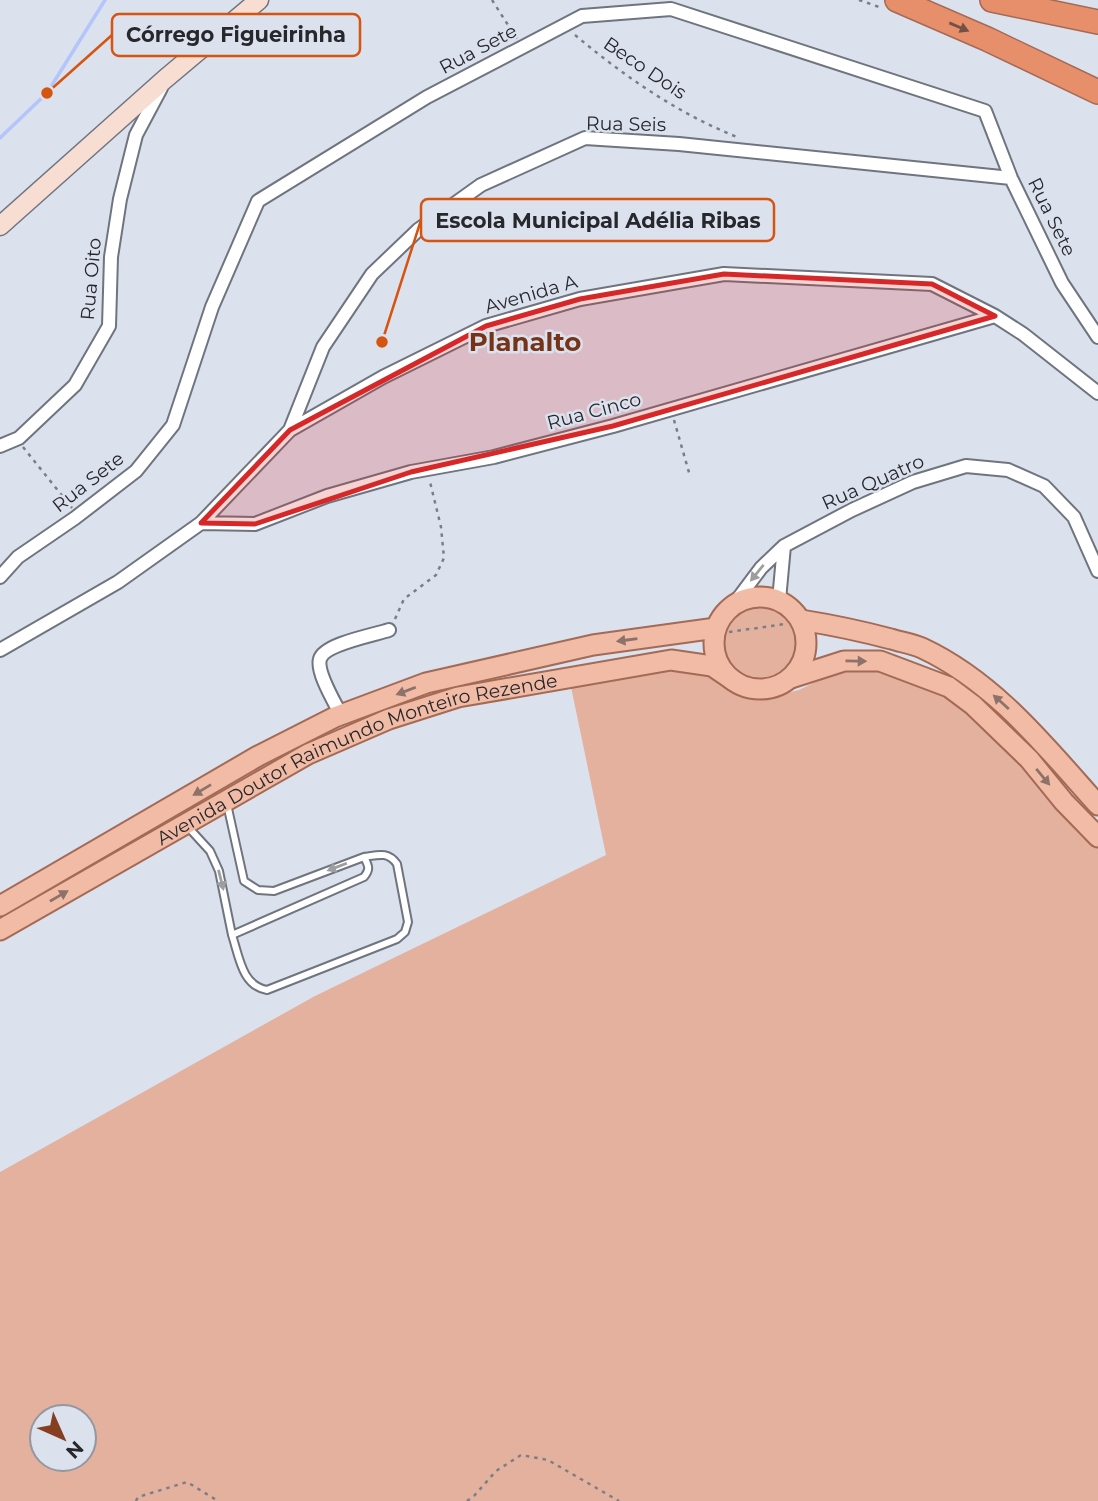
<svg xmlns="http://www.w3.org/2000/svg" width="1098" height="1501" viewBox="0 0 1098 1501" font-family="Montserrat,sans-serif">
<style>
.green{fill:#e3b19e;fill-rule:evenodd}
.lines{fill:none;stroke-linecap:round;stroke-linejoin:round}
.stream{stroke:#b3c5fa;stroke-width:3.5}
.lane-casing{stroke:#6f747f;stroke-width:10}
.street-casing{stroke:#6f747f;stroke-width:16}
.secondary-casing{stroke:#6f747f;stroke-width:21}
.primary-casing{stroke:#a36a55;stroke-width:23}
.highway-casing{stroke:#a36a55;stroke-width:26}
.path{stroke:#7b7e86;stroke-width:2.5;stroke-dasharray:3.5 5;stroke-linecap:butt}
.lane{stroke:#fff;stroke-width:6}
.street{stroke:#fff;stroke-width:12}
.secondary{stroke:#f8ddd3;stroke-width:18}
.primary{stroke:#f1bba6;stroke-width:19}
.highway{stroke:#e78e6b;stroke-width:23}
.oneway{fill:#735145}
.oneway2{fill:#9d9ea0}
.oneway3{fill:#8c7269}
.marked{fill:#d62828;fill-opacity:0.2;stroke:#d62828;stroke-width:5;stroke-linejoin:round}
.labels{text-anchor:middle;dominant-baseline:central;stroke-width:5;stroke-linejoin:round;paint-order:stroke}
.street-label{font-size:19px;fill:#26282c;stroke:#dce1ee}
.district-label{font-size:26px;font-weight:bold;fill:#753418;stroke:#dce1ee}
.leader{fill:none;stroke:#d5540f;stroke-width:2.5}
.callout-dot{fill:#d5540f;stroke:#dce1ee;stroke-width:2.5}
.callout{fill:#dce1ee;stroke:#d5540f;stroke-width:2.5}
.callout-label{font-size:21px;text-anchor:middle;font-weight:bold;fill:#26282c}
</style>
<rect width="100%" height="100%" fill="#dce1ee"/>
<path class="green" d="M722 644a39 39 0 1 1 78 0a39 39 0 1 1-78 0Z
M680,664l45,15 22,15 23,3 29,-7 49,-24 29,-1 63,22 85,76 73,84v654h-1098v-329l315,-176 291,-141 -36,-173zM42,1417h42v42h-42z"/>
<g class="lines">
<path class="stream" d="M0,138l47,-45 58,-93"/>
<defs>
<path id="lane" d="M188,827l22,24 9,20 13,64 132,-58c7,-8 4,-12 0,-20l-90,34 -16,-1 -14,-9 -17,-77
M232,935c7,21 10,51 35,55l130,-51 8,-7 3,-10 -11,-58c-9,-13 -19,-9 -33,-7"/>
<path id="street" d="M290,430l33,-83 49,-73 46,-44 63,-45 104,-47 94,6 332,34
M0,446l19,-8 56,-53 34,-59 2,-69 9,-58 16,-64 25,-47
M201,523l54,1 72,-28 84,-24 83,-15 119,-31 382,-110
M0,577l18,-20 57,-39 61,-47 37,-46 39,-118 46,-106 169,-104 155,-81 89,-7 314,102 26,67 51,105 36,54
M779,600l5,-54
M734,604l27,-36 23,-22 68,-36 61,-28 53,-16 42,4 36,16 30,31 24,54
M0,650l118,-68 83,-59 89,-93 93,-53 103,-51 94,-27 144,-25 208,10 63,32 28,18 75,59
M341,715c-6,-12 -25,-43 -21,-56 4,-15 54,-24 69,-29"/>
<path id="secondary" d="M0,226l165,-147 94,-79"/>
<g id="primary">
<circle cx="760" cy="643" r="46"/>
<path d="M801,620c31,5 60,11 90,19 10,3 22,5 31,9 73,34 124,99 176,157"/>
<path d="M791,678l53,-17h36l69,26 24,18 56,54 35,43 34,35"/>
<path d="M0,906l258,-150 77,-39 91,-34 167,-38 123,-17"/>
<path id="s1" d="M0,930l308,-176 81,-35 69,-22 213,-37 41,6 22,15"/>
</g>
<path id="highway" d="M897,0l90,39 111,53
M992,0l106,22"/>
</defs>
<use href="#lane" class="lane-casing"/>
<use href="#street" class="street-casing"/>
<use href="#secondary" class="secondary-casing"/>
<use href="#primary" class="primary-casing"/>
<use href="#highway" class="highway-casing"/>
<path class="path" d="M492,0l25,39
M859,0l23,8
M575,35c49,41 102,78 162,102
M674,420l16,56
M23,447l49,61
M395,619l9,-20 32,-24 8,-17 -3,-31 -11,-45
M729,632l56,-8
M136,1501l2,-4 49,-15 31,19
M467,1501l7,-5 22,-25 25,-16 27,5 71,41"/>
<use href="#lane" class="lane"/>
<use href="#street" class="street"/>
<use href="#secondary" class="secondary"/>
<use href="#primary" class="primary"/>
<use href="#highway" class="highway"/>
</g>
<defs><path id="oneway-solid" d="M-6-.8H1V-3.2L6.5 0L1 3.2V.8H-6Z" transform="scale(1.75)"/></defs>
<use class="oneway" href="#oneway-solid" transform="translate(959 27) rotate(23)"/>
<g class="oneway2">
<use href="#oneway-solid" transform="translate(757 573) rotate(129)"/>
<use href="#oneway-solid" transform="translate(337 867) rotate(159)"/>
<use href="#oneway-solid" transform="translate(221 880) rotate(76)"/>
</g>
<g class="oneway3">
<use href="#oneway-solid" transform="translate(627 640) rotate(172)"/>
<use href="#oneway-solid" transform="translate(856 661) rotate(1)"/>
<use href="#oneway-solid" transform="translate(406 691) rotate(159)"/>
<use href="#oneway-solid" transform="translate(1001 702) rotate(-138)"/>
<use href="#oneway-solid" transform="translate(1043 777) rotate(50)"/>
<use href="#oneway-solid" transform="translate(202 790) rotate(149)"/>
<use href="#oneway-solid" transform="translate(59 896) rotate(-30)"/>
</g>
<path class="marked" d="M724,274l208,10 63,32 -382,110 -202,46 -156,52 -54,-1 89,-93 196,-104 94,-27z"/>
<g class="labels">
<g class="street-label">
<text transform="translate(478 49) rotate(-28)">Rua Sete</text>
<text transform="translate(645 68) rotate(34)">Beco Dois</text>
<text transform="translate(626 124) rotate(1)">Rua Seis</text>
<text transform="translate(1052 217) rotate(64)">Rua Sete</text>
<text transform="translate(91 279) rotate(-85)">Rua Oito</text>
<text transform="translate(531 294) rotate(-16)">Avenida A</text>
<text transform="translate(594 411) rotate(-15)">Rua Cinco</text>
<text transform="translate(88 482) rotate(-38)">Rua Sete</text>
<text transform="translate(873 482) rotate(-24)">Rua Quatro</text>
<text stroke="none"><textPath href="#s1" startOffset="399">Avenida Doutor Raimundo Monteiro Rezende</textPath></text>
</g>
<g class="district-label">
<text x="525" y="342">Planalto</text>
</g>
</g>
<path class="leader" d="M47 93L112 35M382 342L421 220"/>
<g class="callout-dot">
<circle cx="47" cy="93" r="7"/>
<circle cx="382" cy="342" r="7"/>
</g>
<g class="callout">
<rect x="112" y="14" width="248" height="42" rx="7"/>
<rect x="421" y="199" width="353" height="42" rx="7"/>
</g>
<g class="callout-label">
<text x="236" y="42">Córrego Figueirinha</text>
<text x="598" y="228">Escola Municipal Adélia Ribas</text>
</g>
<g transform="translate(63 1438) rotate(135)"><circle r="33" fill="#dce1ee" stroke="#9397a0" stroke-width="2"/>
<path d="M0-5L12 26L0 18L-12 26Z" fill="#863e20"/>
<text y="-10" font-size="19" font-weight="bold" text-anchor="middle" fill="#26282c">N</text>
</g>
</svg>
